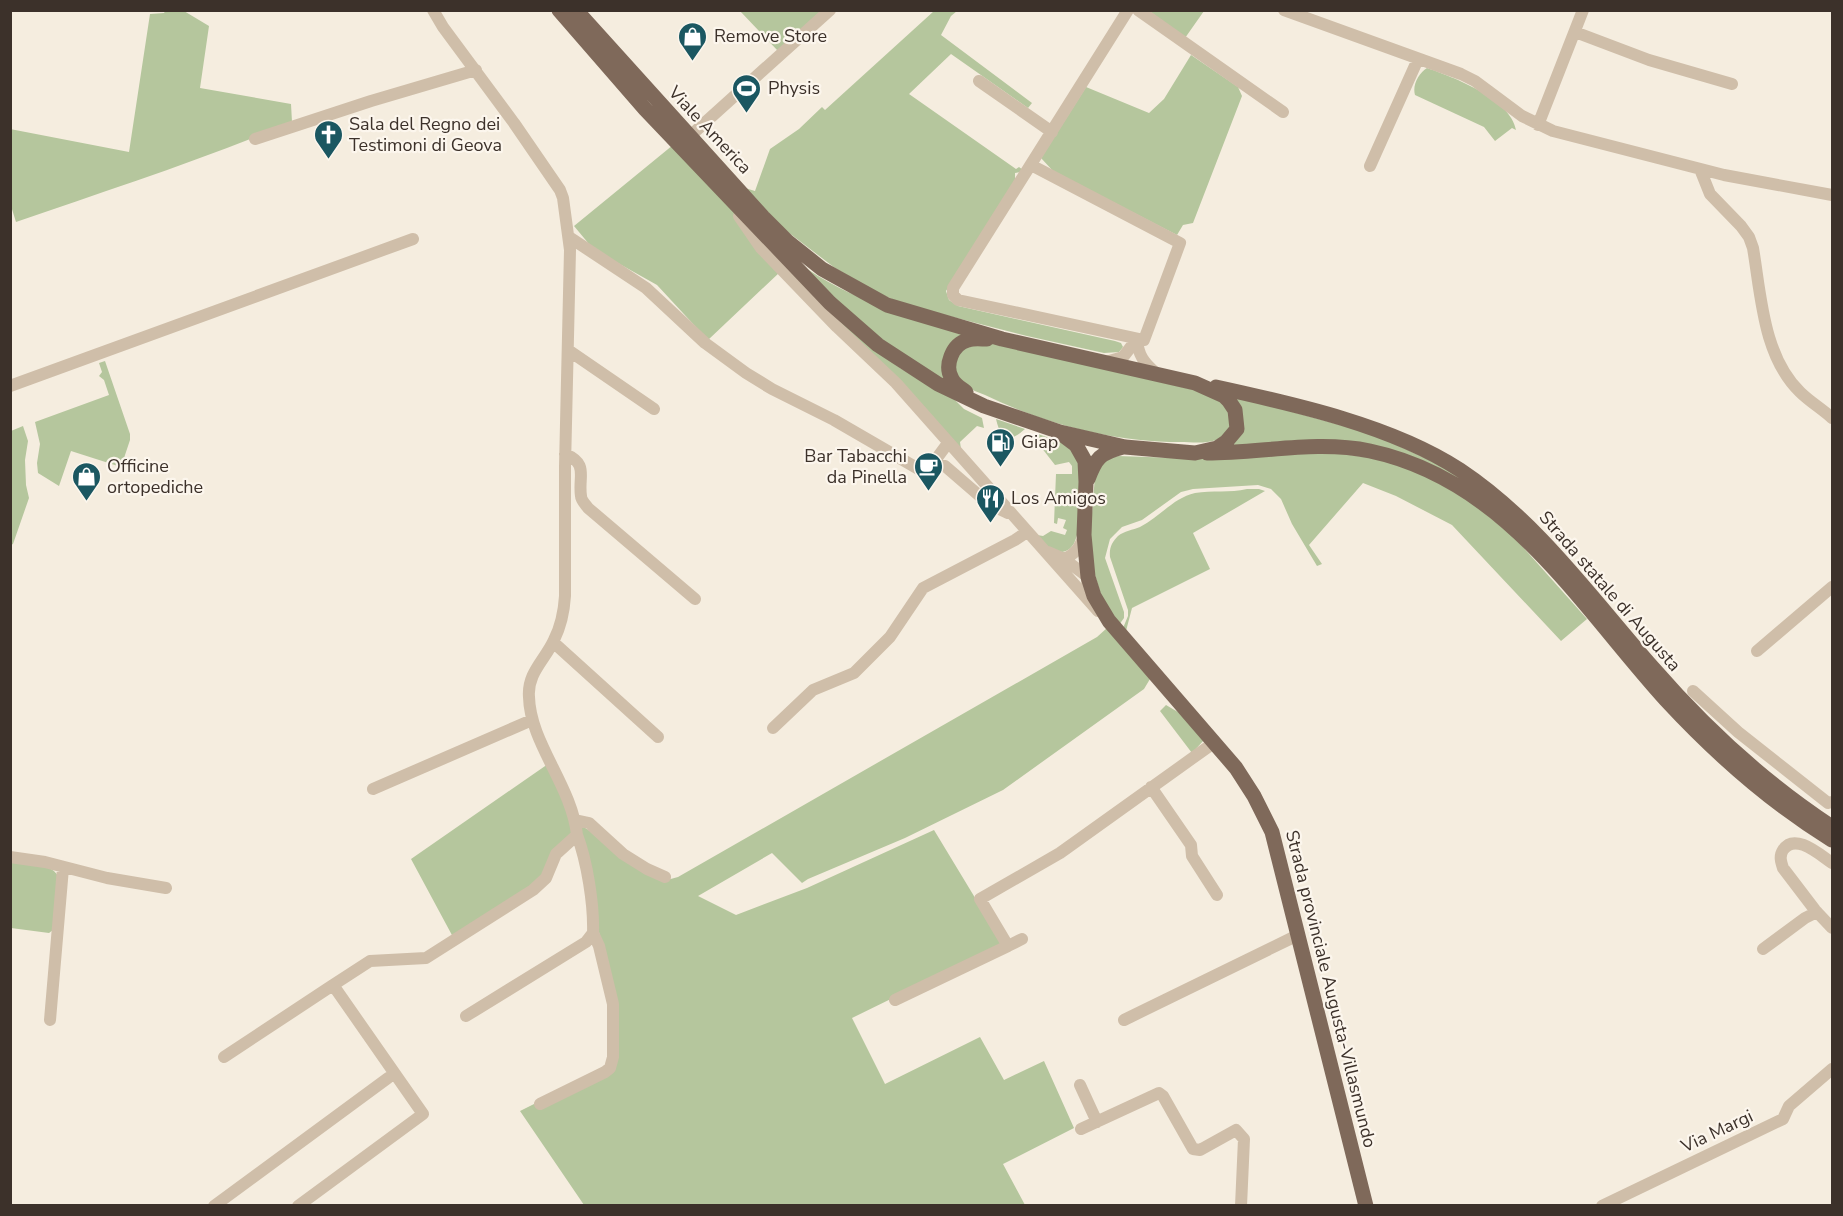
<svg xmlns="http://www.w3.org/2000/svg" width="1843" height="1216" viewBox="0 0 1843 1216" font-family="'Nunito Sans',sans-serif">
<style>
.green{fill:#b5c69d}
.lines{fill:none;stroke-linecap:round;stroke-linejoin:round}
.minor{stroke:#cfbea9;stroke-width:12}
.major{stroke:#7f695a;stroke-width:15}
.labels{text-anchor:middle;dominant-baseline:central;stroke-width:4.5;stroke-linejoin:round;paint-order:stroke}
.poi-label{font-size:18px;fill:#3c312a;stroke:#fcf6ed;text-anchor:start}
.street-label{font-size:18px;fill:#3c312a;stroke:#fcf6ed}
</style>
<rect width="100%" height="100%" fill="#f5eddf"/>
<path class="green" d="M166,10l18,1 25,15 -9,62 91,16 1,18c-90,38 -184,68 -276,100l-5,-16 -1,-77 119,23 21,-138 14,-1z
M1148,10l56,1 -19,27z
M740,11h82l-44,40z
M934,11h23l-6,5 -10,19 91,68 -4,5 -77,-54 -42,40 107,75 3,-2 4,3 -2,2 -6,1v10l-69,108 3,9 9,6 157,35 6,2 2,4 -4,5 -15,1 -77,-17 -121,-31 -28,-12 -43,-25 -51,-39 -39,-41 10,3 15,-42 29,-20 23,-22 3,3z
M1191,55l47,32 4,9 -49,127 -10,2 -6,10 -123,-63 -13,-14 45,-71 63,26 15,-14z
M1427,68c26,9 84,31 89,62l-4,-2 -17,13 -11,-14 -69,-32c-3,-10 4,-22 12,-27z
M673,145l60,66 47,61 -72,68 -51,-55 -57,-32 -11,-9 -15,-18z
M757,235l102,102 41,31 53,30 11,11 18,9 2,10 -7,-2 -17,16 1,7z
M800,264c48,35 107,51 162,70l-16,45 -4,2 -69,-46z
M992,343l220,51 11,6 10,20c-4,9 -7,16 -17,20 -11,4 -25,2 -36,2 -67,0 -135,-18 -195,-47 -8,-3 -18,-7 -24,-13 -5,-5 -6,-14 -8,-21l9,-14z
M105,361l25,73v6l-9,27 -50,-16 -12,35 -21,-13 -1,-10 3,-19 -5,-22 74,-27 -5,-15 -5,-4 3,-4 -3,-9z
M1234,396l139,38 67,31 48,32 -70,-38 -186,-12z
M996,419l29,10c-17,15 -24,11 -29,-10z
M23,426l5,15 -3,19 1,25 3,13 -16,46 -2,1v-114z
M1038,434l29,10 11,11c1,20 5,67 -3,86 -2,6 -7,10 -13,11l-13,-4 -12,-13 6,1 8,-5 14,4 2,-5 -4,-2 3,-8 -8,-2 -1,6 -3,-1 2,-49h16v-8l-3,-4 -14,3 -14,-18 -13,-6z
M1328,452l52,7 40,14 49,27 46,38 72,81 -26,22 -109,-116 -56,-29 -33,-13 -54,62 13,19 -5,2 -25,-42 -11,-25 -10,-10 -13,-4 -65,4 -12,3 -39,28 -20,7 -12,12 -5,19 19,54v6l-5,7 -17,-27 -8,-26 -4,-34 5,-62 11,-18 12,-2 87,3z
M1247,489h12l6,2 -72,42 17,36 -78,39 -6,23 -3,-3 5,-12v-6l-18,-53c-1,-9 2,-15 8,-21 6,-5 15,-6 22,-9 20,-10 33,-29 55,-34 17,-3 35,0 52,-4z
M1107,628l43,51 -6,10 -141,101 -98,48 -97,41 -6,4 -30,-30 -74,43 38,19 71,-27 127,-58 69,114 -151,74 33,66 95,-47 24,43 40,-19 30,67 -71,36 22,41h-441l-64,-94 14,-7 5,4 76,-42 -14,-123 -22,-119 88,56 11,-3 419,-240z
M1166,705l17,10 21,25 -12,13 -32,-42z
M548,764l24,58 -1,13 -30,44 -88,58 -42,-78z
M11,859c14,3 39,3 47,17l-5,54 -4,3 -38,-5z"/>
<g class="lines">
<path class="minor" d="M1138,10l145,102
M1284,10l177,64 14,7 47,35 31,15 171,44 108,20
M1575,32l74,28 83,24
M979,81l73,51
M1538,125l45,-115
M689,137l141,-127
M255,139l116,-38 105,-31
M1031,165l149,78 -36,97 -186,-40 -5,-5v-7l175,-278
M1370,166l48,-107
M1700,169l10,25 31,32 8,11 4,11c8,47 10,108 47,144 9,9 22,17 32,26
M739,216l22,32 76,79 59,56 202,228
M569,237l77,51 59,55 41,30 26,16 62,31 88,51 6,-1 20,-27
M1137,339c1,16 7,24 19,34
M568,350l86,59
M1106,362l17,-5 14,-18
M10,386l403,-147
M565,454c24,10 13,22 16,42 0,4 4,8 7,12l107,91
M929,469l6,-4 10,1 44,38 19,9
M1048,552l16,7c11,-5 16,-11 20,-23
M1064,559l24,18 -1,4
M553,642l105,95
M1757,651l75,-64
M1693,691l45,41 90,71 4,-1
M773,728l40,-38 41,-17 36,-36 33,-49 92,-48 12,-8
M1151,787l40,58 1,11 25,39
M373,789l159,-69
M575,820l14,3 34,31 24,15 18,8
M10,857l35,5 62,16 59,10
M1832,863c-12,-8 -37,-31 -49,-13 -4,6 -2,12 0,18l32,42 17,18
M1008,946l14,-7
M1763,949l42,-31 12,-6
M895,1000l113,-54 -28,-47 80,-46 155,-111
M466,1016l120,-74 7,-9c1,-28 -6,-72 -16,-98
M50,1020l13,-152
M1124,1020l174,-85
M224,1057l109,-72
M1080,1085l17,37
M540,1104l65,-32 5,-4 3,-11v-53l-14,-58 -6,-13
M1081,1129l78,-36 4,3 30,53 7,1 36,-20 8,9 -3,67
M214,1206l174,-128
M298,1206l125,-92 -90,-129 37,-24 56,-3 107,-68 13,-12 10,-24 21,-19c-5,-49 -47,-92 -48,-138 -2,-24 16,-37 25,-57 7,-14 10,-28 11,-44v-129l5,-217 -7,-52 -3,-8 -46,-67 -71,-96 -10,-17
M1602,1206l181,-87 6,-13 43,-37"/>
<path class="major" d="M559,10l86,99 185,194 48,42 60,39 46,22 76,26 65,15 70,6 22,-5 9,-6 11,-13 -2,-19 -6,-9 -5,-5 -29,-13 -193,-44 -115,-34 -65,-36 -35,-28 -24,-24 -187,-207
M1216,387c78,17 177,39 244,83 78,52 132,129 193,198 53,61 112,115 179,159
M966,392c-5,-4 -11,-7 -14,-13 -8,-13 0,-35 16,-39 5,-2 13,-1 19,-1
M1064,436l12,9 9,16 1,21 -2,53 4,42 6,19 15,25 127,147 18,28 18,36 94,374
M1207,453c55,0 110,-13 163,-2 137,29 209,153 296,249 50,54 104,102 166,140
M1088,479c8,-21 12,-26 35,-32"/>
</g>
<defs>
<symbol id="shop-pin" viewBox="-11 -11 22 30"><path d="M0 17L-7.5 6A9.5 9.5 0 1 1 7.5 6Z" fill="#1b5761" stroke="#fcf6ed"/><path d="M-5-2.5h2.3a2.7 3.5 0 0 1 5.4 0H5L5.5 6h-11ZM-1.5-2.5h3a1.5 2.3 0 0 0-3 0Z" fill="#fff"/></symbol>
<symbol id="stadium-pin" viewBox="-11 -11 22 30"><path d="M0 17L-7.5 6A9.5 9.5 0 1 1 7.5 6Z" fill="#1b5761" stroke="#fcf6ed"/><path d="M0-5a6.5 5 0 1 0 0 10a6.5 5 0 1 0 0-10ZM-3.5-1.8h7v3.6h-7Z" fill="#fff"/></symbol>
<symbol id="church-pin" viewBox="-11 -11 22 30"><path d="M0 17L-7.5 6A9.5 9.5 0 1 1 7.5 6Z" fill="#1b5761" stroke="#fcf6ed"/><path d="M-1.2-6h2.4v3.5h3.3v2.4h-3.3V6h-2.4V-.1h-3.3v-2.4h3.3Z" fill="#fff"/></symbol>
<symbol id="fuel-pin" viewBox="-11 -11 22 30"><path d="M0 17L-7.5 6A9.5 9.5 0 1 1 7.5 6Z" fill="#1b5761" stroke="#fcf6ed"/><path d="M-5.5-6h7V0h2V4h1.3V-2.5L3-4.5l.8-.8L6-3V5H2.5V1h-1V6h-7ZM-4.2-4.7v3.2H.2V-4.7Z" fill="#fff"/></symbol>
<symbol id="cafe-pin" viewBox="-11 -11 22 30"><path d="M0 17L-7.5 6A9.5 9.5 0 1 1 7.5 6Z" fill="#1b5761" stroke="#fcf6ed"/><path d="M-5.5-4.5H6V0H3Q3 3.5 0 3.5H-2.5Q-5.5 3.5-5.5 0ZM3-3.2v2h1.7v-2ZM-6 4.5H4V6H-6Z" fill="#fff"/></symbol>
<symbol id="restaurant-pin" viewBox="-11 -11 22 30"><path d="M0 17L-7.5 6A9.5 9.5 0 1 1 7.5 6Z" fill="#1b5761" stroke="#fcf6ed"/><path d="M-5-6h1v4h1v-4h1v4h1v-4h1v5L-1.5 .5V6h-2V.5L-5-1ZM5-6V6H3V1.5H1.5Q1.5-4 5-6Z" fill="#fff"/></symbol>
</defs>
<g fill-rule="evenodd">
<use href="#shop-pin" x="676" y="20" width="33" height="45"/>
<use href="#stadium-pin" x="730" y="72" width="33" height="45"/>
<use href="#church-pin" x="312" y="118" width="33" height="45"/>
<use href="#fuel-pin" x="984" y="426" width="33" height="45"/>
<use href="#cafe-pin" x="912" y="450" width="33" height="45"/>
<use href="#shop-pin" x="70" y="460" width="33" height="45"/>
<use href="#restaurant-pin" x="974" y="482" width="33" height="45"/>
</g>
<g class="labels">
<g class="poi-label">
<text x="714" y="36">Remove Store</text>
<text x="768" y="88">Physis</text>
<text x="349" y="124">Sala del Regno dei<tspan x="349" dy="21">Testimoni di Geova</tspan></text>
<text x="1021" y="442">Giap</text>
<text x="907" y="456" text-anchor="end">Bar Tabacchi<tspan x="907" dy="21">da Pinella</tspan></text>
<text x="107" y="466">Officine<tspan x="107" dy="21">ortopediche</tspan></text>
<text x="1011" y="498">Los Amigos</text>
</g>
<g class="street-label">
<text transform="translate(710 130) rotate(47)">Viale America</text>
<text transform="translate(1610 591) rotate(49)">Strada statale di Augusta</text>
<text transform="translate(1331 989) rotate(76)">Strada provinciale Augusta-Villasmundo</text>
<text transform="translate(1717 1131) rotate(-25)">Via Margi</text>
</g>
</g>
<rect width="1843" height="1216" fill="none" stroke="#3c312a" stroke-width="24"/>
</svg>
